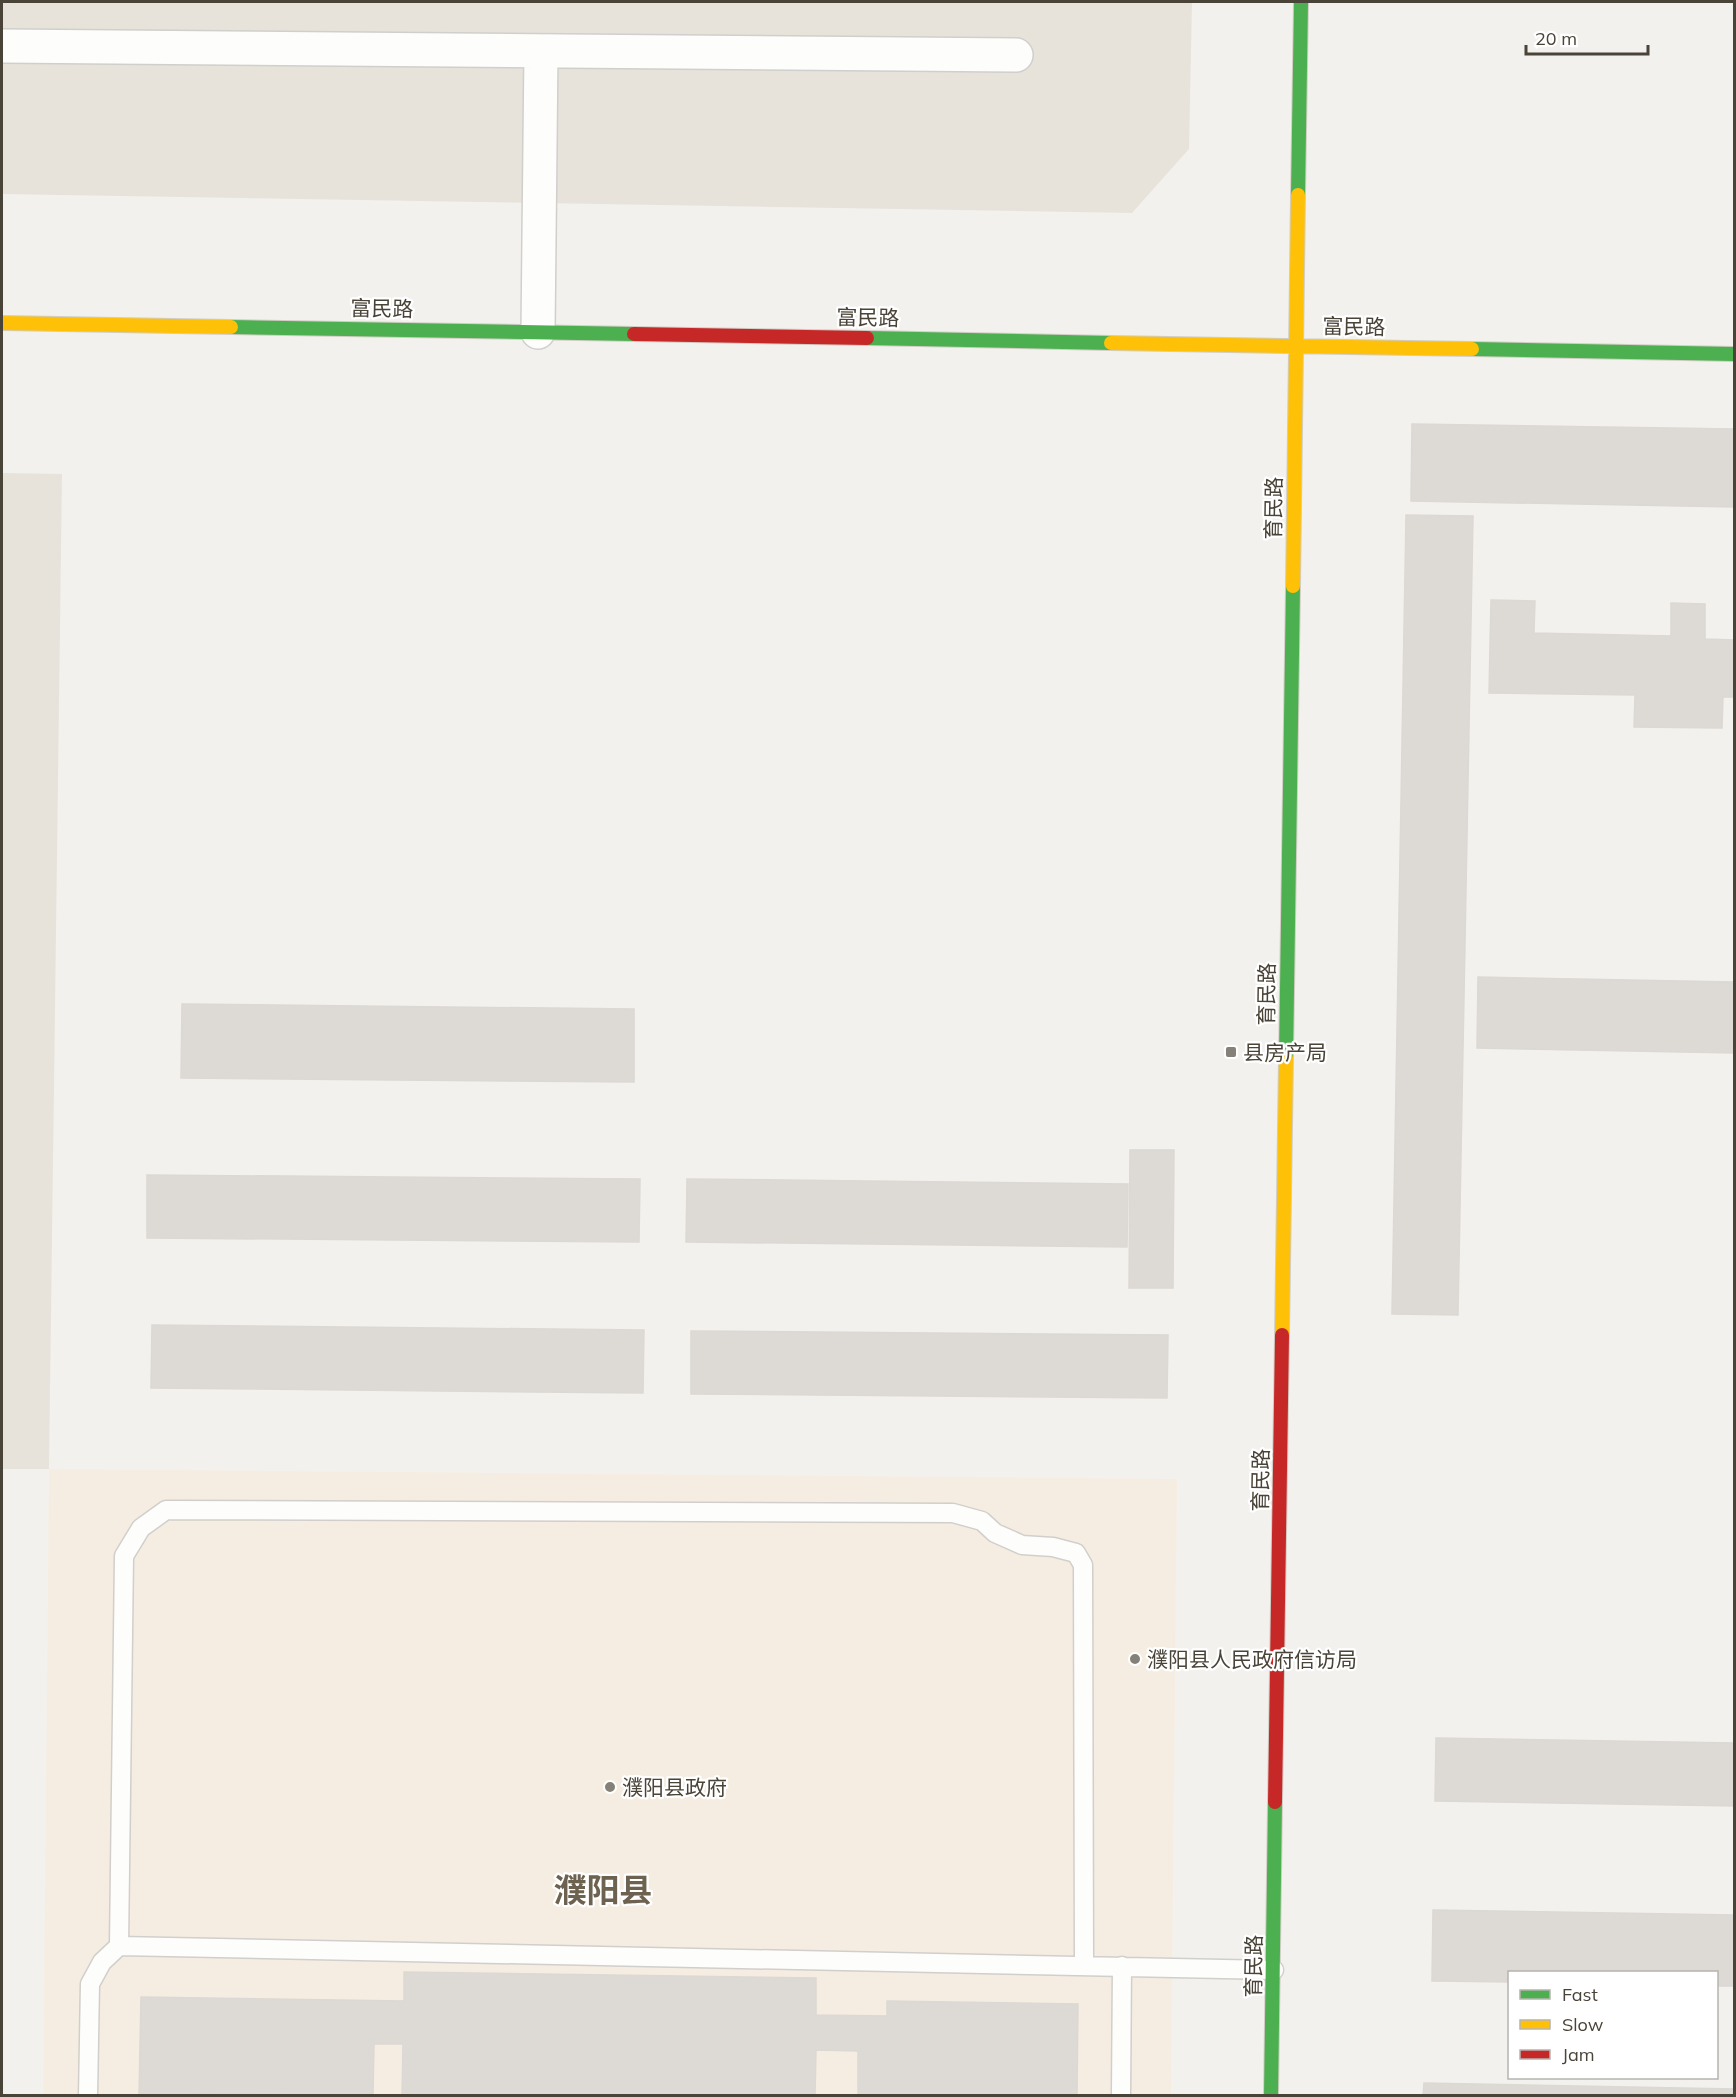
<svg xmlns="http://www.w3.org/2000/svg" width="1736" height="2097" viewBox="0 0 1736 2097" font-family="Mulish,'Noto Sans SC',sans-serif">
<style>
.residential{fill:#e7e3db}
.commercial{fill:#f5ede1}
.building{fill:#dddad6;stroke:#dcd8d3;stroke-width:1.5}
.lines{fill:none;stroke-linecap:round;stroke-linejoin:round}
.lane-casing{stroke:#d1cfcb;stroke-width:21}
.street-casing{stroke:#d1cfcb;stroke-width:36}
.fast-casing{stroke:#d2cec5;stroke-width:16}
.slow-casing{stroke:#d2cec5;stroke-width:16}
.jam-casing{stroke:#d2cec5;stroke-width:16}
.lane{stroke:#fdfdfc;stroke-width:18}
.street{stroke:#fdfdfc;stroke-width:33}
.fast{stroke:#4caf50;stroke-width:14}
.slow{stroke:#ffc107;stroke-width:14}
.jam{stroke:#c62828;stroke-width:14}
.poi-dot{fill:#858078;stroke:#fff;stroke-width:2}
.labels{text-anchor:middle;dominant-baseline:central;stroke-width:4.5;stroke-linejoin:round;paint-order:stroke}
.street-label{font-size:21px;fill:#4a4338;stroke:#fff}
.poi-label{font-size:21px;fill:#4a4338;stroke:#fff;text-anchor:start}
.town-label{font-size:33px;font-weight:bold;fill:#6d614f;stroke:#fff}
</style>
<rect width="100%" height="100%" fill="#f3f1ee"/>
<path class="residential" d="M2,2h1190l-3,147 -57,64 -1130,-19z
M2,473l60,1 -13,995h-47z"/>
<path class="commercial" d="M49,1469l1128,10 -6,616 -1128,1z"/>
<path class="building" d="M1412,424l322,5v78l-323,-6z
M1406,515l67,1 -15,799 -66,-1z
M1491,600l44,1 -1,32 137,3v-33l34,1v35l29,1v57h-11l-1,31 -88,-1 1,-32 -146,-2z
M1478,977l256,5v71l-257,-5z
M182,1004l452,5v73l-453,-4z
M1130,1150h44l-1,138h-44z
M147,1175l493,4 -1,63 -492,-4z
M687,1179l441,5 -1,63 -441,-5z
M152,1325l492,5 -1,63 -492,-5z
M691,1331l477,4 -1,63 -476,-4z
M1436,1738l298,5v63l-299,-5z
M1433,1910l301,5v71h-18v-14h-206v10l-78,-1z
M404,1972l412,6v37l71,1v-15l191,3 -1,92h-219v-45l-42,-1 -1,46h-413l1,-52h-29l-1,52 -176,-3v3h-58l2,-99 263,4z
M1424,2083l310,6v7h-311z"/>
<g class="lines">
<defs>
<path id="lane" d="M119,1946l5,-390 17,-28 25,-18 787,3 29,8 13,12 27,12 31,2 23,6 7,12 1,401
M88,2096l2,-112 12,-22 17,-16 1155,24
M1121,2096l1,-130"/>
<path id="street" d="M2,46l1014,9
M538,332l3,-281"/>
<path id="fast" d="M1298,195l3,-193
M231,327l403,7
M867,338l244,5
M1472,349l262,5
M1286,1058l7,-472
M1271,2096l4,-294"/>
<path id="slow" d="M2,323l229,4
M1111,343l361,6
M1293,586l5,-391
M1282,1335l4,-277"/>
<path id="jam" d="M634,334l233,4
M1275,1802l7,-467"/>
</defs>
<use href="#lane" class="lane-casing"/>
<use href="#street" class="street-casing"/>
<use href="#fast" class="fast-casing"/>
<use href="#slow" class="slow-casing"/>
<use href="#jam" class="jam-casing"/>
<use href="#lane" class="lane"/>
<use href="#street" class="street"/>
<use href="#fast" class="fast"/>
<use href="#slow" class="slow"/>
<use href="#jam" class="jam"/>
</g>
<g class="poi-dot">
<rect x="1225" y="1046" width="12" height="12" rx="3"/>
<circle cx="1135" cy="1659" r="6"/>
<circle cx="610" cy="1787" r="6"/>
</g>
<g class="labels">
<g class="street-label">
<text transform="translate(382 308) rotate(1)">富民路</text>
<text transform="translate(868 317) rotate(1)">富民路</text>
<text transform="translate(1354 326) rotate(1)">富民路</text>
<text transform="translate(1273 508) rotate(-89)">育民路</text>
<text transform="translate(1266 994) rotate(-89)">育民路</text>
<text transform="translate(1260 1480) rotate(-89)">育民路</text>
<text transform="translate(1253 1966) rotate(-89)">育民路</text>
</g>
<g class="poi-label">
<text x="1243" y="1052">县房产局</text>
<text x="1147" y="1659">濮阳县人民政府信访局</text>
<text x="622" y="1787">濮阳县政府</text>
</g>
<g class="town-label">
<text x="603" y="1889">濮阳县</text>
</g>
</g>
<rect width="1736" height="2097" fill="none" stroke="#4a4338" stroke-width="6"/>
<rect x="1508" y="1971" width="210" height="108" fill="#ffffff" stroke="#b7b4af" stroke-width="1.5"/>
<rect x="1520" y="1990" width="30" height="9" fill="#4caf50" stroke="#b7b4af" stroke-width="1.5"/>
<text x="1562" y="2001" font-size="18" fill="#4a4338">Fast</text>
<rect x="1520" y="2020" width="30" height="9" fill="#ffc107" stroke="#b7b4af" stroke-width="1.5"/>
<text x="1562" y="2031" font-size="18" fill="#4a4338">Slow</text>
<rect x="1520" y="2050" width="30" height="9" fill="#c62828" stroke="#b7b4af" stroke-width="1.5"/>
<text x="1562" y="2061" font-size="18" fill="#4a4338">Jam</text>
<path d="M1526 45v9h122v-9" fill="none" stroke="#4a4338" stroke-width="3"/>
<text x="1535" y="45" font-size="18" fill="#4a4338" stroke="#ffffff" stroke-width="4.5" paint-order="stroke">20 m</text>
</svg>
